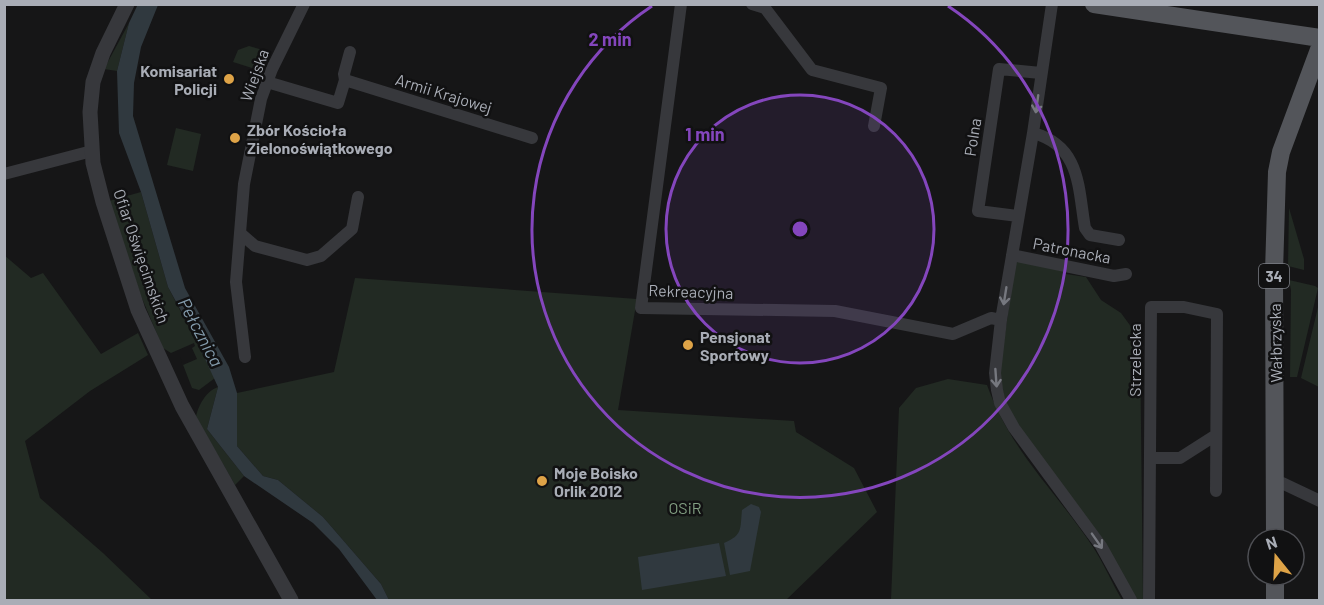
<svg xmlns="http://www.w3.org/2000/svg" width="1324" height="605" viewBox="0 0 1324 605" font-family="Barlow,sans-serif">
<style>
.green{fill:#222a23}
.water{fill:#30393f}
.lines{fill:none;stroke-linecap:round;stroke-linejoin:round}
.minor{stroke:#37383c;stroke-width:12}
.tertiary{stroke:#37383c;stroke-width:15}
.primary{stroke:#53555a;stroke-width:18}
.oneway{stroke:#76787f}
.ring{fill:none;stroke:#8446bd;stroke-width:3}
.poi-dot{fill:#dea347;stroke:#111112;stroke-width:2}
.labels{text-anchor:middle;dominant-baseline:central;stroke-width:5;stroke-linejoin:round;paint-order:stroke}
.shield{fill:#111112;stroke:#7b7e85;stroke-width:1.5}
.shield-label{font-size:15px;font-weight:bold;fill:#a9adb6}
.poi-label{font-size:16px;font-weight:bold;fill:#a9adb6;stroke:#111112;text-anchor:start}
.street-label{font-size:16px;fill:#a9adb6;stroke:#111112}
.park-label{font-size:16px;fill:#829f82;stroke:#111112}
.water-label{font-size:18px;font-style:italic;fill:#849cad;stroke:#111112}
.centre{fill:#8446bd;stroke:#111112;stroke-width:3}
.ring-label{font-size:18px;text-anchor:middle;font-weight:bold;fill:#8446bd;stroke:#111112;stroke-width:5;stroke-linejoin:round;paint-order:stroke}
</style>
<rect width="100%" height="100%" fill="#161617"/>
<path class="green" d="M129,23l-12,48 -13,-2z
M249,46l14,4 5,6 -3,12 -6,-1 -1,3 -25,-8 5,-12z
M176,128l25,6 -8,37 -26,-6z
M141,192l27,95 47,91 -16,12 -7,-2 -12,-31 3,8 14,-6 -5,-11 3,-2 -1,-3 -23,10 -8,-5 -22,-52 -32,-95z
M1289,208l15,51v11l-16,-4z
M4,255l27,23 12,-5 58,81 37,-21 10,22 -58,36 -65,50 15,57 63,55 49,47h-147z
M1019,261l48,8 -1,5 20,3 15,23 20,13 19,26 3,261h-9l-125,-186 -10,-38 16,-112z
M355,278l282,21 -19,111 176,11 2,11 58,36 23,44 -91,88h-397l-8,-16 -58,-67 -45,-37 -15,-4 -26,-30v-53l97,-21z
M1289,280l26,6 3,2 -21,89h-7l1,-87z
M1319,303v84l-18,-9z
M948,379l39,6c24,67 68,105 106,162 11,17 19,36 29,53h-231l8,-192 17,-20z
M218,387l-11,42 37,47 -9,9 -39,-68c2,-11 10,-26 22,-30z"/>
<path class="water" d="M138,4l20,1 -17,42 -7,36 -1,33 52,172 44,79 8,26v53l26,30 15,4 45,37 58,67 8,16h-12l-38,-51 -26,-26 -69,-47 -37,-47 11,-42 -26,-56 -24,-44 -27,-95 -22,-59 -2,-62 12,-48z
M751,504l8,3 2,5 -11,59 -20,4 -6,-32c19,-8 16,-14 18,-33z
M719,543l7,33 -84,14 -4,-33z"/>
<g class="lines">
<path class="minor" d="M681,4l-40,304 194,3 118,23 38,-16 10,2
M752,4l13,4 47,62 69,18 -7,38
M1052,4l-19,129 -32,187 -6,53 2,17 3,13 14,25 87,118 30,54
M345,80l-1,-6 6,-22
M267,82l71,21 7,-23 187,58
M1033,133c48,13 45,55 52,95l5,7 29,5
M4,174l88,-23
M1018,216l-40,-5 21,-142 42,4
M240,233l15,13 52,14 14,-4 31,-27 6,-32
M1012,255l102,21 12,-2
M245,357l-9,-75 8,-98 17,-85 11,-30 32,-65
M1151,458h29l36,-23
M1275,483h7l38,18
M1149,600l2,-293h33l33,7 -1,177"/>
<path class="tertiary" d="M127,4l-24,49 -10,29 -3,30 3,51 10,39 35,108 44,96 109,194"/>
<path class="primary" d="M1094,4l226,34
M1275,539l-1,-267 3,-100 4,-20 39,-105
M1275,575v25"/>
</g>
<defs><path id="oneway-shaft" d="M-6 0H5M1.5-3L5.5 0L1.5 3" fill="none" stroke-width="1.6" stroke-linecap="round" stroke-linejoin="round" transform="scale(1.5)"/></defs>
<g class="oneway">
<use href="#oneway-shaft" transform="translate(1037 104) rotate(98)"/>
<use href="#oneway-shaft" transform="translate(1005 296) rotate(99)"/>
<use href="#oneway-shaft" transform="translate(996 378) rotate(86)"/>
<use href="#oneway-shaft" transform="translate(1097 541) rotate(55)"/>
</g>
<circle cx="800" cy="229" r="134" fill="#8446bd" fill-opacity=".12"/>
<g class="ring">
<circle cx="800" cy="229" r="134"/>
<path d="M948 6A268 268 0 1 1 652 6"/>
</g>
<g class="poi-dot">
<circle cx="229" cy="79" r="6"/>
<circle cx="235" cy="138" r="6"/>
<circle cx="688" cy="345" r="6"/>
<circle cx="542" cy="481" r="6"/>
</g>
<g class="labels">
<rect class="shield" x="1259" y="264" width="30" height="24" rx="4.5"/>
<g class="shield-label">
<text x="1274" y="276">34</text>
</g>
<g class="poi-label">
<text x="217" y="70" text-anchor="end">Komisariat<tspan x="217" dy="18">Policji</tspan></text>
<text x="247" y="129">Zbór Kościoła<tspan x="247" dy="18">Zielonoświątkowego</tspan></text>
<text x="700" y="336">Pensjonat<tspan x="700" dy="18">Sportowy</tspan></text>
<text x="554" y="472">Moje Boisko<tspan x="554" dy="18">Orlik 2012</tspan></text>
</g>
<g class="street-label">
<text transform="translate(254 75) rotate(-70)">Wiejska</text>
<text transform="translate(444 93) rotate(17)">Armii Krajowej</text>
<text transform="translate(972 137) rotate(-81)">Polna</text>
<text transform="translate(1072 250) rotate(11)">Patronacka</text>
<text transform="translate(142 256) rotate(71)">Ofiar Oświęcimskich</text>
<text transform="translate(691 291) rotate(2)">Rekreacyjna</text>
<text transform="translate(1275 343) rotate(-91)">Wałbrzyska</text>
<text transform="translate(1134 360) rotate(-90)">Strzelecka</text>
</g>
<g class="park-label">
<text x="685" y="507">OSiR</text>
</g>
<g class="water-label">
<text transform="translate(201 332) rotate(62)">Pełcznica</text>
</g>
</g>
<circle cx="800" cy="229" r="9" class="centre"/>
<g class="ring-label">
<text x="610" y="46">2 min</text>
<text x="705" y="141">1 min</text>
</g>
<rect width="1324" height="605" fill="none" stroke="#a9adb6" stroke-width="12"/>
<g transform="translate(1276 557) rotate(342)"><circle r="28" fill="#111112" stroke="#4e4f54" stroke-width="1.5"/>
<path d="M0-4.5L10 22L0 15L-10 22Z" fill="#dea347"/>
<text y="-9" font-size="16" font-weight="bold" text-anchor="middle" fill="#a9adb6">N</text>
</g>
</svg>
